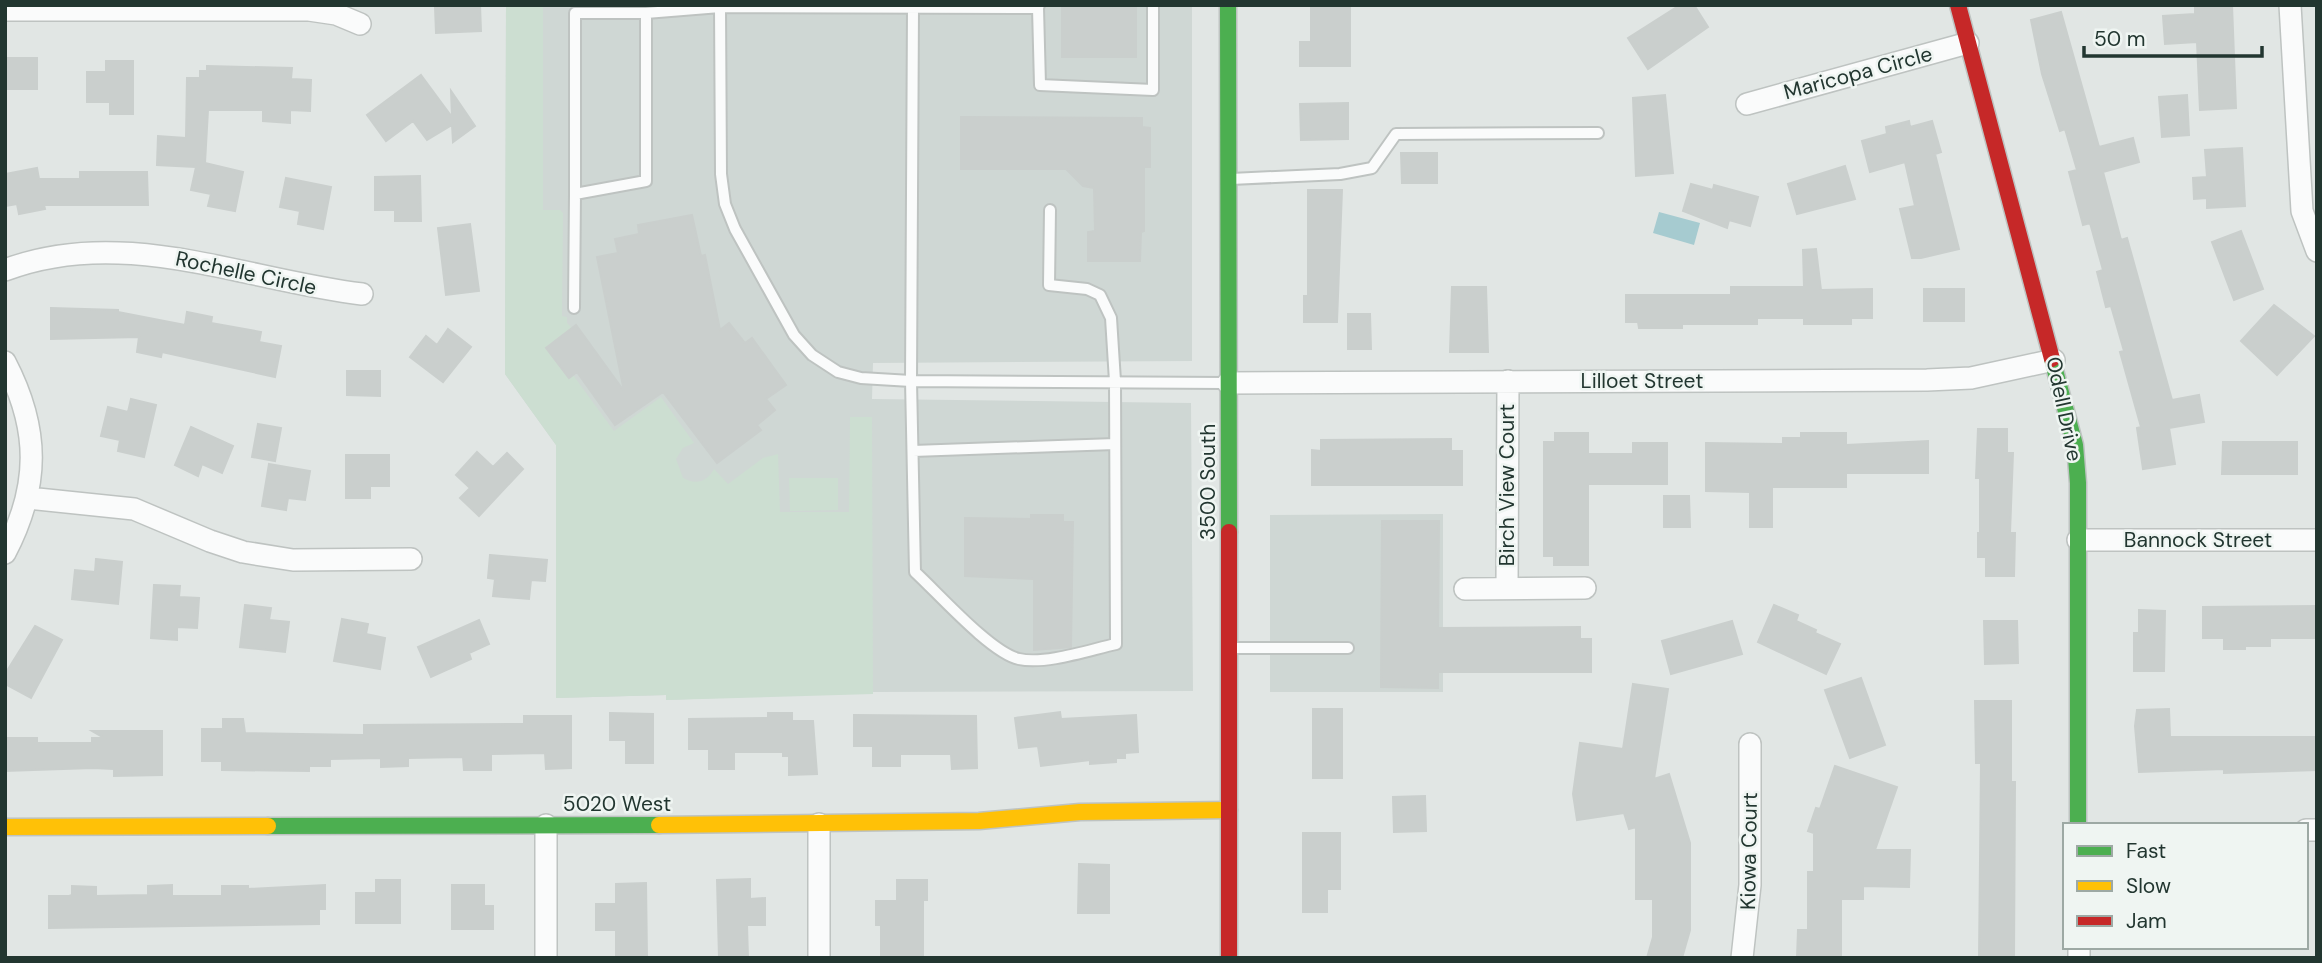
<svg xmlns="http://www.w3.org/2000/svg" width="2322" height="963" viewBox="0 0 2322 963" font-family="'DM Sans',sans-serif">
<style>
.built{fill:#cfd7d4}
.green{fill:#ccded1}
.water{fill:#a6cbd0}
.building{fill:#cacfcd;stroke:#cacfcd;stroke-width:2}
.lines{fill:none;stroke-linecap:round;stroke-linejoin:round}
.lane-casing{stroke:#bec3c1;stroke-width:14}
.street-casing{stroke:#bec3c1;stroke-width:24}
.fast-casing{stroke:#bec3c1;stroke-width:19}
.slow-casing{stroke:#bec3c1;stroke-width:19}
.jam-casing{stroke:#bec3c1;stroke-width:19}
.lane{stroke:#fafbfb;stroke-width:10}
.street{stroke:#fafbfb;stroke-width:21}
.fast{stroke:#4caf50;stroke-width:16}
.slow{stroke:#ffc107;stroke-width:16}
.jam{stroke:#c62828;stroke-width:16}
.labels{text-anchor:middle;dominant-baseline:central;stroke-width:5;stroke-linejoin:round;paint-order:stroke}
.street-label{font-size:21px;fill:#223630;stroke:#eff5f2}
</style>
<rect width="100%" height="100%" fill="#e1e6e4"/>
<path class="built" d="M506,5h686v356l-319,2 -1,36 319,4 2,288 -319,1 -208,8v-5l-110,3v-253l-51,-71z
M1443,514v178h-173v-177z"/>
<path class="green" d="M506,5h60l-23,2v203h17l3,3 -1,103 5,1v6l5,5 -26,20 22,30 5,-3 41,56 47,-34 33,46 -11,5 -7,11 7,19c13,7 24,4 31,-9l14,15 35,-26 15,-4 2,58h69l1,-95h22l1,277 -207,6v-5l-110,3v-253l-51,-71z
M789,478h49v32l-48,1z"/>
<path class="water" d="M1659,212l41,11 -6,22 -41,-12z"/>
<path class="building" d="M480,5l1,26 -45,2 -1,-26z
M1062,5l74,2v50h-74z
M1311,5h39v61h-50v-24h11z
M1680,5h14l14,22 -60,42 -20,-31z
M2195,5h37l4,103 -36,2 -3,-68 -32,2 -2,-28 32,-2z
M2061,12l38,135 34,-9 6,24 -36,10 18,68 6,-2 45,162 27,-5 5,27 -35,6 6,36 -32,5 -6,-41 4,-1 -21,-75 4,-1 -13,-45 -5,1 -9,-35 6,-2 -13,-47 -7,2 -14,-53 8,-2 -12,-41 -5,2 -18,-57 -11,-54z
M5,58h32v31h-32z
M106,61h27v53h-23v-12h-23v-30h19z
M207,66l85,2 -1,11 20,1 -1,31 -20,-1v13l-27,-2v-11h-55l-3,53 38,9 -8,39 -27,-5 3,-12 -20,-4 5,-23 -39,-2 1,-29 28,2 1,-60h13v-7h7z
M421,75l31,42 -1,-26 24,35 -22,16 -1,-17 -25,15 -14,-19 -27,20 -19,-26z
M1665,95l8,78 -37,3 -3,-78z
M2187,95l2,40 -27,2 -3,-40z
M1348,103v36l-47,1 -1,-36z
M961,117l181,1v9l8,1v39h-6v64l-3,1 -1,29h-52v-29l7,-1 -1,-43 -11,-2 -17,-17h-105z
M1909,121l1,6 22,-6 9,31 -6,2 24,95 -38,9h-9l-12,-49 15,-3 -10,-44 -35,10 -8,-31 25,-7 -1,-7z
M2242,148l3,58 -38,2v-10l-13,1 -1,-21 14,-1 -2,-27z
M1401,153h36v30h-35z
M1845,166l10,33 -58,15 -9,-30z
M37,168l2,11h41v-7h67l1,33h-104l1,4 -26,5 -2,-10 -12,2v-32z
M420,176l1,45h-26v-11h-20v-33z
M286,178l45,9 -8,42 -25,-5 2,-13 -20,-4z
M1691,184l22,6 1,-5 44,12 -8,29 -21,-6 -2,8 -44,-17z
M1308,190h34l-5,132h-33v-26h4z
M692,215l9,41 4,-1 15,75 9,-7 16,20 7,-5 34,47 -20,14 9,11 -18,15 4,5 -44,33 -54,-71 -48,33 -38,-53 -8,6 -23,-30 30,-23 48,66 -27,-134 21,-4 -3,-14 24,-5 -1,-9z
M470,224l9,67 -33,4 -8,-67z
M2241,231l22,58 -29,11 -22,-58z
M1816,249l5,41 51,-1v29h-21v6h-47v-6h-47v6h-75v4h-43l-1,-6h-12v-27h105v-8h73l-1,-37z
M1452,287h34l2,65h-38z
M1924,289h40v32h-40z
M2274,305l40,31 -37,39 -36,-34z
M51,308l67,2v2l67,13 2,-13 25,5 -1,6 50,9 -2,10 22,4 -6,31 -113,-25 -1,5 -24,-5 2,-15 -88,2z
M1348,314h22l1,35h-23z
M448,329l23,18 -28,35 -33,-25 16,-21 11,9z
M347,371h33v25l-33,-1z
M131,399l25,6 -12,52 -26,-6 2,-11 -19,-4 7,-29 20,5z
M258,424l23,4 -6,33 -23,-4z
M191,427l42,19 -11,27 -20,-9 -4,12 -23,-11z
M1978,429h29v24h6l-3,80h5l-1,43h-28v-19h-8v-24h2v-55h-4z
M1555,433h33v21h45v-11h34v41h-79v81h-34v-9h-10v-114h11z
M1801,433h45v12l82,-4v32h-82v14h-74v40h-22v-35l-44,-1v-48l77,1v-6h18z
M1451,439v12h11v34h-150v-35l9,1v-11z
M2223,442h74v32h-75z
M477,452l16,15 14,-14 16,16 -44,47 -19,-18 10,-10 -14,-13z
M346,455h43v31h-19v12h-24z
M269,464l41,7 -5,29 -17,-2 -2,12 -24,-4z
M1664,496h25l1,31h-26z
M1031,515h32v7h10l-2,125 -37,3v-71l-69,-3v-58l66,1z
M1382,521h57l-1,107 142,-1v12h11v33h-153v16l-57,-1z
M490,555l57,5 -2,21 -14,-1 -2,19 -36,-3 2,-17 -7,-1z
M96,559l26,3 -4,42 -46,-5 3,-29 20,2z
M154,585l26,1 -1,11 20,1 -2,30 -20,-1v13l-26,-2z
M245,605l26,3 -2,12 20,2 -4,30 -45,-5z
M1774,605l24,10 -2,6 20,9 -1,3 25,11 -14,30 -68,-32z
M2317,606v32h-47v8h-25v3h-21v-11h-21v-31z
M2139,610l26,1 -1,60h-30v-38h5z
M342,619l26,5 -2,10 19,4 -5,31 -46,-8z
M479,620l10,24 -20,9 2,6 -40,18 -13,-30z
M1732,621l10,33 -71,20 -9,-33z
M1984,621h33l1,42 -33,1z
M35,626l27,14 -31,58 -26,-14v-10z
M1861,678l24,67 -35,13 -25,-68z
M1633,684l35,5 -14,90 15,-5 21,69v87l-8,28h-35l6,-21v-38h-17v-72l-7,2 -5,-16 -47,7 -4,-26 7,-51 43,6z
M1975,701h36v81h4l-1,176h-35l2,-195h-5z
M1313,709h29v69h-29z
M2169,709l1,28h147v33l-93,3v-4l-85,3 -4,-46 2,-16z
M1060,712l1,7 75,-4 2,37 -13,1v5h-9v4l-26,2v-4l-49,6 -3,-20 -19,2 -4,-30z
M610,713l43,1v49h-27v-23h-16z
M768,713h24v8h21l4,53 -28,1v-19h-6v-4h-49v17h-25v-20h-20v-30l79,-1z
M854,715l122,1 1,52 -25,1 -1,-15h-51v12h-27v-20h-19z
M524,716h47v52l-25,1 -1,-16 -54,1v16h-27l-1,-13 -55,1v8l-27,1v-9l-51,1v7h-21v5l-87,-1v-9h-20v-32h21v-10h20l2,14 119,2v-10l160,-1z
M92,731h70v44l-48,1v-7l-21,-1 -88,3v-33h32v5h55v-5h12z
M1835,766l62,21 -22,63h35l-1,37 -46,-1v13h-22v59h-44l1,-28h10v-58h6v-39l-6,-2 8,-23 4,1z
M1425,796l1,35 -32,1 -1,-35z
M1303,833h37v56h-13v23h-24z
M1079,864l30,1v48h-31z
M750,879v20l15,-1v27h-18l1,33h-29l-2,-78z
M376,880h24v43h-44v-30h20z
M897,880h30v20h-4v58h-42v-33h-5v-24h21z
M646,883l1,75h-31v-28h-20v-26h20v-20z
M172,885v11h50v-10h26v3l77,-4v24h-6v15l-270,4v-32h20l3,-1v-9l24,1v9l52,-1v-9z
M452,885h32v21h9v23h-41z"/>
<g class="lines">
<defs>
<path id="lane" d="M1039,5l-1,3 -318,-1 1,167 4,30 10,25 59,106 18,20 26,17 23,6 50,3 314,2
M913,8l-2,373 4,191c23,21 76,81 104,87 26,6 70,-9 97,-15l-1,-263 -4,-63 -11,-23 -13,-6 -38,-4 1,-75
M1038,8l2,77 113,5v-85
M646,13v168l-71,13v-181h71l74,-6
M1231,179l109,-5 32,-6 24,-34 202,-1
M574,308l1,-114
M913,451l202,-7
M1232,648h116"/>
<path id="street" d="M2290,5l12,206 15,40
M5,10h304l27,4 24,10
M1747,104l221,-61
M5,270c118,-45 239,10 357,24
M5,362c35,67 35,124 0,191
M1228,383l699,-3 44,-2 83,-18
M28,498l106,11 76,32 33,11 50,8 118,-1
M2078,540h239
M1507,588l1,-207
M1465,589l120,-1
M819,824v134
M546,825v133
M2306,830h11
M2079,947v11
M1742,958l8,-73v-141"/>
<path id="fast" d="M1228,5l1,527
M2052,359l23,86 3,38v342
M268,826l391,-1"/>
<path id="slow" d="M659,825l320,-4 101,-9 149,-2
M5,827l263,-1"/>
<path id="jam" d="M1958,5l94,354
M1229,532v426"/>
</defs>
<use href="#lane" class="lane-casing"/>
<use href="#street" class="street-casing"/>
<use href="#fast" class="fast-casing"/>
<use href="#slow" class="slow-casing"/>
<use href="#jam" class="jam-casing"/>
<use href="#lane" class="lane"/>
<use href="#street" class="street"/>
<use href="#fast" class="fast"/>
<use href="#slow" class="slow"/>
<use href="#jam" class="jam"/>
</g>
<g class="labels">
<g class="street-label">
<text transform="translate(1858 73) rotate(-15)">Maricopa Circle</text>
<text transform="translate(246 273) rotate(12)">Rochelle Circle</text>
<text x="1642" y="381">Lilloet Street</text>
<text transform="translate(2064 409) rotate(78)">Odell Drive</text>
<text transform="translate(1208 482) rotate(-90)">3500 South</text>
<text transform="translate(1507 485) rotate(-90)">Birch View Court</text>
<text x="2198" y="540">Bannock Street</text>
<text x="617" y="804">5020 West</text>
<text transform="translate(1749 851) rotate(-89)">Kiowa Court</text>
</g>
</g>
<rect width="2322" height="963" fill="none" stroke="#223630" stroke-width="14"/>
<rect x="2063" y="823" width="245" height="126" fill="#eff5f2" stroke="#9da9a4" stroke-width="2"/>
<rect x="2077" y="846" width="35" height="10" fill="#4caf50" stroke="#9da9a4" stroke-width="2"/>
<text x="2126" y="858" font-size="21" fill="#223630">Fast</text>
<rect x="2077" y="881" width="35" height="10" fill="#ffc107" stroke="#9da9a4" stroke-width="2"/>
<text x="2126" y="893" font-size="21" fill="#223630">Slow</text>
<rect x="2077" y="916" width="35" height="10" fill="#c62828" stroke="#9da9a4" stroke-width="2"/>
<text x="2126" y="928" font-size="21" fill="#223630">Jam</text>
<path d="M2084 46v10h178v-10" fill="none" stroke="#223630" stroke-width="3.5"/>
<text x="2094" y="46" font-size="21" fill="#223630" stroke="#eff5f2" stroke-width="5" paint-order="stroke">50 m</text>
</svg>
